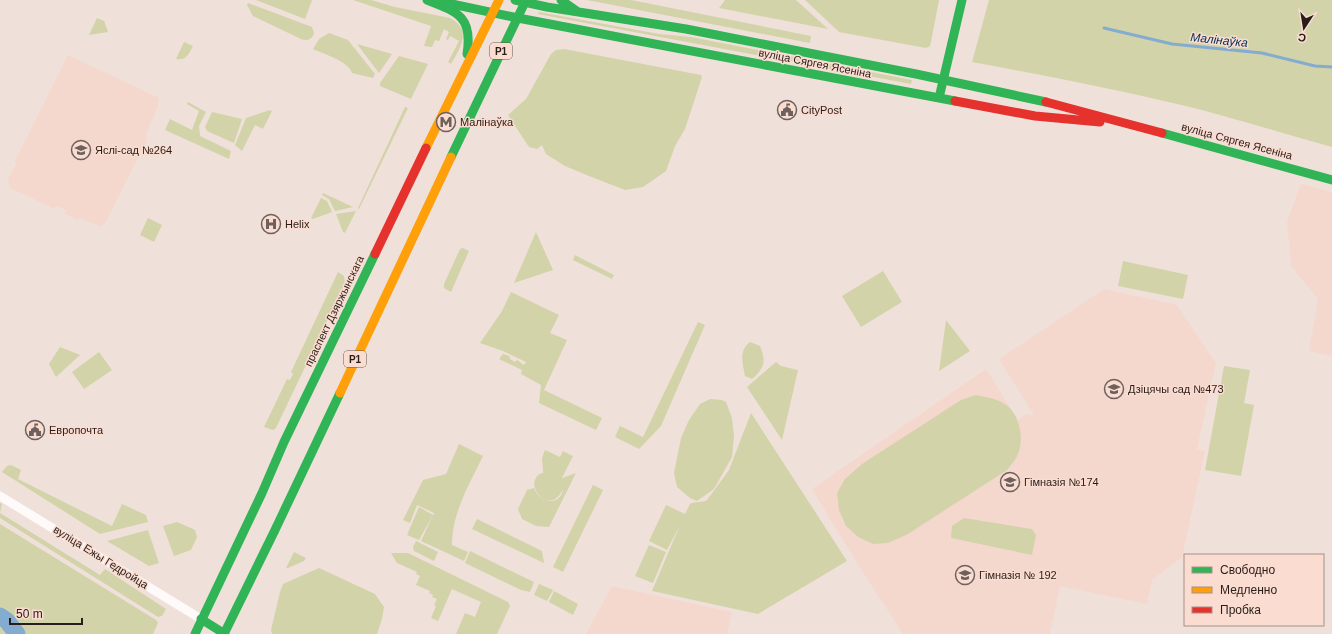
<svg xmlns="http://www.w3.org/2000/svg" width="1332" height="634" viewBox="0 0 1332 634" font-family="Arial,sans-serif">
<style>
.built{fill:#f4d8cd}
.green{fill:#d2d3a8}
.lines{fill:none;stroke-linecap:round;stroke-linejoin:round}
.stream{stroke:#84abd0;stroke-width:3}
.river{stroke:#84abd0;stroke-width:17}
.street{stroke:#fdfaf9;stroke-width:9}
.fast{stroke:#30b455;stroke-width:9}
.slow{stroke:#ff9f0a;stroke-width:9}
.jam{stroke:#e5322d;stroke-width:9}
.labels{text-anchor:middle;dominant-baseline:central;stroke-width:3;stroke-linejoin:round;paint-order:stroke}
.shield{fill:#fadcd0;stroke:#675650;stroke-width:1}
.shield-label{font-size:10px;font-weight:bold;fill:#281d19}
.street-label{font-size:11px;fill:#281d19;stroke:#fadcd0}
.poi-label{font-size:11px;fill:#281d19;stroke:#fadcd0;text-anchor:start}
.water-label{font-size:12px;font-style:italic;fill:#002e53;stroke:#fadcd0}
</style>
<rect width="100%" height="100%" fill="#f0e0da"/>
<path class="built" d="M68,55l91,43 -1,8 -12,28 1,6 -41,82 -3,3 -4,1 -19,-8 -2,2 -13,-6 1,-4 -8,-4 -5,2 -43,-20 -2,-9 8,-15 -1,-3z
M1301,184l31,8v164l-23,-5 9,-52 -27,-33 -4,-44z
M1104,289l73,16 39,58 -19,86 8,2 -23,106 -30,23 -5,24 -87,-18 -10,48h-147l-41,-63 -50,-82 174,-120 32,51 8,-6 8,1 -35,-56z
M612,586l120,26 -5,22h-141z"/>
<path class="green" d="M256,0h56l-7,19z
M353,0h18l24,7 55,11c23,12 10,30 1,46l-3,-2 11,-21 -9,-5 -2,4 -2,-1 3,-7 -5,-3 -5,12 -4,-1 -3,7 -8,-1 7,-20z
M587,0h44l180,36 -1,7z
M725,0h71l32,29 -109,-21z
M805,0h134l-8,42 -1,4 -4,2 -87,-16z
M989,0h343v147c-52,-14 -103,-31 -155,-43 -68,-16 -136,-29 -205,-42z
M248,3l64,24 2,6c-2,7 -7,8 -13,6l-48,-23 -6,-11z
M539,12l120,22 32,3 221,43 -1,4 -373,-70z
M97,18l7,3 4,11 -19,3z
M329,33l19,7 27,34 -2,4 -21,-5c-4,-12 -28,-19 -39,-24l6,-10z
M184,42l9,4c-4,8 -7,15 -17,13z
M357,44l35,10 -13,19z
M564,49l137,26 1,2 -17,52 -10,17 -9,25 -23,16 -18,3 -36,-14 -24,-10 -19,-12 -4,-9 -5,4 -8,-2 -21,-32 18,-16 25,-45 5,-4z
M399,56l29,8 -17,35 -31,-13v-3z
M188,102l18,10 -7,14 1,10 31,15 -2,8 -64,-29 5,-11 22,11 7,-19 -12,-7z
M405,107l3,1 -49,101 -1,-1z
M270,110l2,1 -9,18 -8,-4 -13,26 -7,-6 11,-27z
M212,112l30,7 -8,24 -27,-12 -2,-4z
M323,193l30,14 -18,4 -6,-12 -7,-4z
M321,198l6,3 5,11 -19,7 -2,-1z
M356,211l-11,22 -2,-1 -7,-18z
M148,218l14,7 -8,17 -14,-7z
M536,232l17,38 -39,13z
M463,248l6,3 -18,41 -7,-4v-4l16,-35z
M575,255l39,20 -2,4 -39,-19z
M1123,261l65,14 -5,24 -65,-13z
M883,271l19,31 -41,25 -19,-31z
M338,272l6,4 1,7 -69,145 -3,2 -9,-3 23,-48 3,1 3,-6 -2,-2z
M511,292l48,23 -9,18 17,7 -23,50 58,28 -6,12 -57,-27 2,-18 -20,-11 1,-4 -23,-11 4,-5 6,2 1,3 5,3 2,-2 7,5 2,-3 -23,-11 -23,-8 22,-32z
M946,320l24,31 -31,20z
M698,322l7,3 -44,101 -22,23 -24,-12 5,-11 23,11z
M750,342l10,4c6,15 5,22 -8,33l-7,-3c-2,-12 -7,-25 5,-34z
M60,347l20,8 -24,22 -7,-13z
M99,352l13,18 -28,19 -12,-17z
M776,362l5,4 17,4 -16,70 -35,-53z
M1224,366l26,4 -6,33 10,2 -13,71 -36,-6z
M976,395c9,2 19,3 27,8 17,9 23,38 13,55 -2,4 -6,8 -9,12l-99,64 -20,9 -15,1 -15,-7 -12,-11 -7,-16 -2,-17 8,-14 17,-15 99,-64z
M710,399l12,1 4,2 6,16 2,18 -2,21 -18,32 -17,12 -7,-3 -13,-11 -3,-14 7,-35 8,-18 11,-16z
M751,413l96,148 -89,53 -106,-23 28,-66 -13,25 -18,-9 17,-36 19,9 5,-10c5,-3 12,-1 17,-4l22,-30z
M459,444l24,12c-14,29 -31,57 -31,89l16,7 -4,9 -43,-20 13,-28 -17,-8 -7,18 -7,-3 20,-40 23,-6z
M545,450l15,7 3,-6 10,5 -11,22 14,-5 -27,54 -13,-1 -14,-7 -4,-10 9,-19 7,-2c6,16 27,18 29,1 -15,33 -49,-16 -12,-18l-8,1 -1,-14z
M11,465l10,5 -3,9 94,47 10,-22 24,11 2,7 -48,12 -98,-62 5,-6z
M593,485l10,5 -40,82 -10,-5z
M0,503l2,1 -2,9 100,62 5,-6 61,40 -4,7 -4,1 -158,-99z
M419,507l14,8 -14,25 -12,-5z
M964,518l68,11 4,6 -4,20 -81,-17 1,-12z
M477,519l65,32 2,12 -72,-34z
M177,522l18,8 2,7 -6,13 -17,6 -11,-30z
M0,524l156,96 2,3 -5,11h-153z
M148,530l11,33 -10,3 -42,-25z
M416,541l22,11 -4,9 -20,-10 -1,-4z
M649,545l17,7 -13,31 -18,-7z
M470,551l64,31 -4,10 -9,-2 -56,-27z
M294,552l12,6 -2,3 -16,7h-2z
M391,553h17l100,49 2,4 -13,28h-41l9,-21 10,4 6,-15 -29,-13 -14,32 -7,-3 5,-12 -2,-1 3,-6 -5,-2 1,-2 -4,-2 1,-2 -14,-6 4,-9 -4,-2 1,-2 -20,-9z
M319,568l56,26 9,13 -2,12 -5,15h-105l-1,-4 9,-38 3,-8z
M539,584l14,6 -6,11 -13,-6z
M554,591l24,13 -5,11 -24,-13z"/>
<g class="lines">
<path class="stream" d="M1104,28l68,16 90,9 53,13 17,1"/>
<path class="river" d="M0,616l7,5 10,13"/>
<path class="street" d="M0,496l201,123"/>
<path class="fast" d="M427,0c31,12 46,17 40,54
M515,0l32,7 139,22 230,45 130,28
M561,0l17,12
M438,1l80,17 437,83
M939,98l23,-98
M1162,133l170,47
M451,157l75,-157
M201,619l24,15
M195,634l67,-141 22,-51 91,-188
M224,634l51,-104 65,-137"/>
<path class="slow" d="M426,148l73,-148
M340,393l111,-236"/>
<path class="jam" d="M955,101l80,15 65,6
M1046,102l116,31
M375,254l51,-106"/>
</g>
<defs>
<symbol id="civic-ring" viewBox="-11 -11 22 22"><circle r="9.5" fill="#fadcd0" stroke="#6e615d" stroke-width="1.5"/><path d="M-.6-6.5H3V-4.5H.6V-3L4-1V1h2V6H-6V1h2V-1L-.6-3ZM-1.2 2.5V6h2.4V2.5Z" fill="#6e615d"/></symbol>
<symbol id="metro-ring" viewBox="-11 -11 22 22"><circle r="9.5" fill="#fadcd0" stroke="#6e615d" stroke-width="1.5"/><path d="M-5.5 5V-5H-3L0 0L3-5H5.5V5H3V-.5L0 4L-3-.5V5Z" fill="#6e615d"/></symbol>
<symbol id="school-ring" viewBox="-11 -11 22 22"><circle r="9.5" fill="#fadcd0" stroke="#6e615d" stroke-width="1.5"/><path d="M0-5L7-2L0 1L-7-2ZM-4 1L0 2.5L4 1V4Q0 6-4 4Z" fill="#6e615d"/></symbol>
<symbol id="hospital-ring" viewBox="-11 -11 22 22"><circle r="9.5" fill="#fadcd0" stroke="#6e615d" stroke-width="1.5"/><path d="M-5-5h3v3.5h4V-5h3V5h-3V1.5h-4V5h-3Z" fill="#6e615d"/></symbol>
</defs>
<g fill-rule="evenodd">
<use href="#civic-ring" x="776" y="99" width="22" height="22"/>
<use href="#metro-ring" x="435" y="111" width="22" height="22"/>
<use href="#school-ring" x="70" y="139" width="22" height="22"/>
<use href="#hospital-ring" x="260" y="213" width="22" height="22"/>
<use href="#school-ring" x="1103" y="378" width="22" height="22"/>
<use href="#civic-ring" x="24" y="419" width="22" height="22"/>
<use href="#school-ring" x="999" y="471" width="22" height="22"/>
<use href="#school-ring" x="954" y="564" width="22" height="22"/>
</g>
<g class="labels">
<g class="shield">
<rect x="490" y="43" width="22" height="16" rx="3"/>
<rect x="344" y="351" width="22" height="16" rx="3"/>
</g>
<g class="shield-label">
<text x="501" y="51">Р1</text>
<text x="355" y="359">Р1</text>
</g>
<g class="street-label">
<text transform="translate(815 63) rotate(11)">вуліца Сяргея Ясеніна</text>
<text transform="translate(1237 141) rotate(15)">вуліца Сяргея Ясеніна</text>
<text transform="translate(334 311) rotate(-64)">праспект Дзяржынскага</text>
<text transform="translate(101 557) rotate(32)">вуліца Ежы Гедройца</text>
</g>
<g class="poi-label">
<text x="801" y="110">CityPost</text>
<text x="460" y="122">Малінаўка</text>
<text x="95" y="150">Яслі-сад №264</text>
<text x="285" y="224">Helix</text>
<text x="1128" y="389">Дзіцячы сад №473</text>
<text x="49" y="430">Европочта</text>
<text x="1024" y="482">Гімназія №174</text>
<text x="979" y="575">Гімназія № 192</text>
</g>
<g class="water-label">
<text transform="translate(1219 40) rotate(6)">Малінаўка</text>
</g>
</g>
<rect x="1184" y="554" width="140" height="72" fill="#fadcd0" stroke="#a69087"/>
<rect x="1192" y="567" width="20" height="6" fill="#30b455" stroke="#a69087"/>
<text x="1220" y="574" font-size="12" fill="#281d19">Свободно</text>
<rect x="1192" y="587" width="20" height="6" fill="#ff9f0a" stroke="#a69087"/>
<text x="1220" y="594" font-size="12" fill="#281d19">Медленно</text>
<rect x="1192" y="607" width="20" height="6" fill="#e5322d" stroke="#a69087"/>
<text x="1220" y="614" font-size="12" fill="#281d19">Пробка</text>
<g transform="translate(1304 28) rotate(192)" stroke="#fadcd0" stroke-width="3" paint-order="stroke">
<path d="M0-3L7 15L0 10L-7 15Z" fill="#281d19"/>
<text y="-6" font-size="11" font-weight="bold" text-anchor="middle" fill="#281d19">С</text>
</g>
<path d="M10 618v6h72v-6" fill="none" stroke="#281d19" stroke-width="2"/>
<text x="16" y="618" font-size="12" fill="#281d19" stroke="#fadcd0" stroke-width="3" paint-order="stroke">50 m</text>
</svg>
